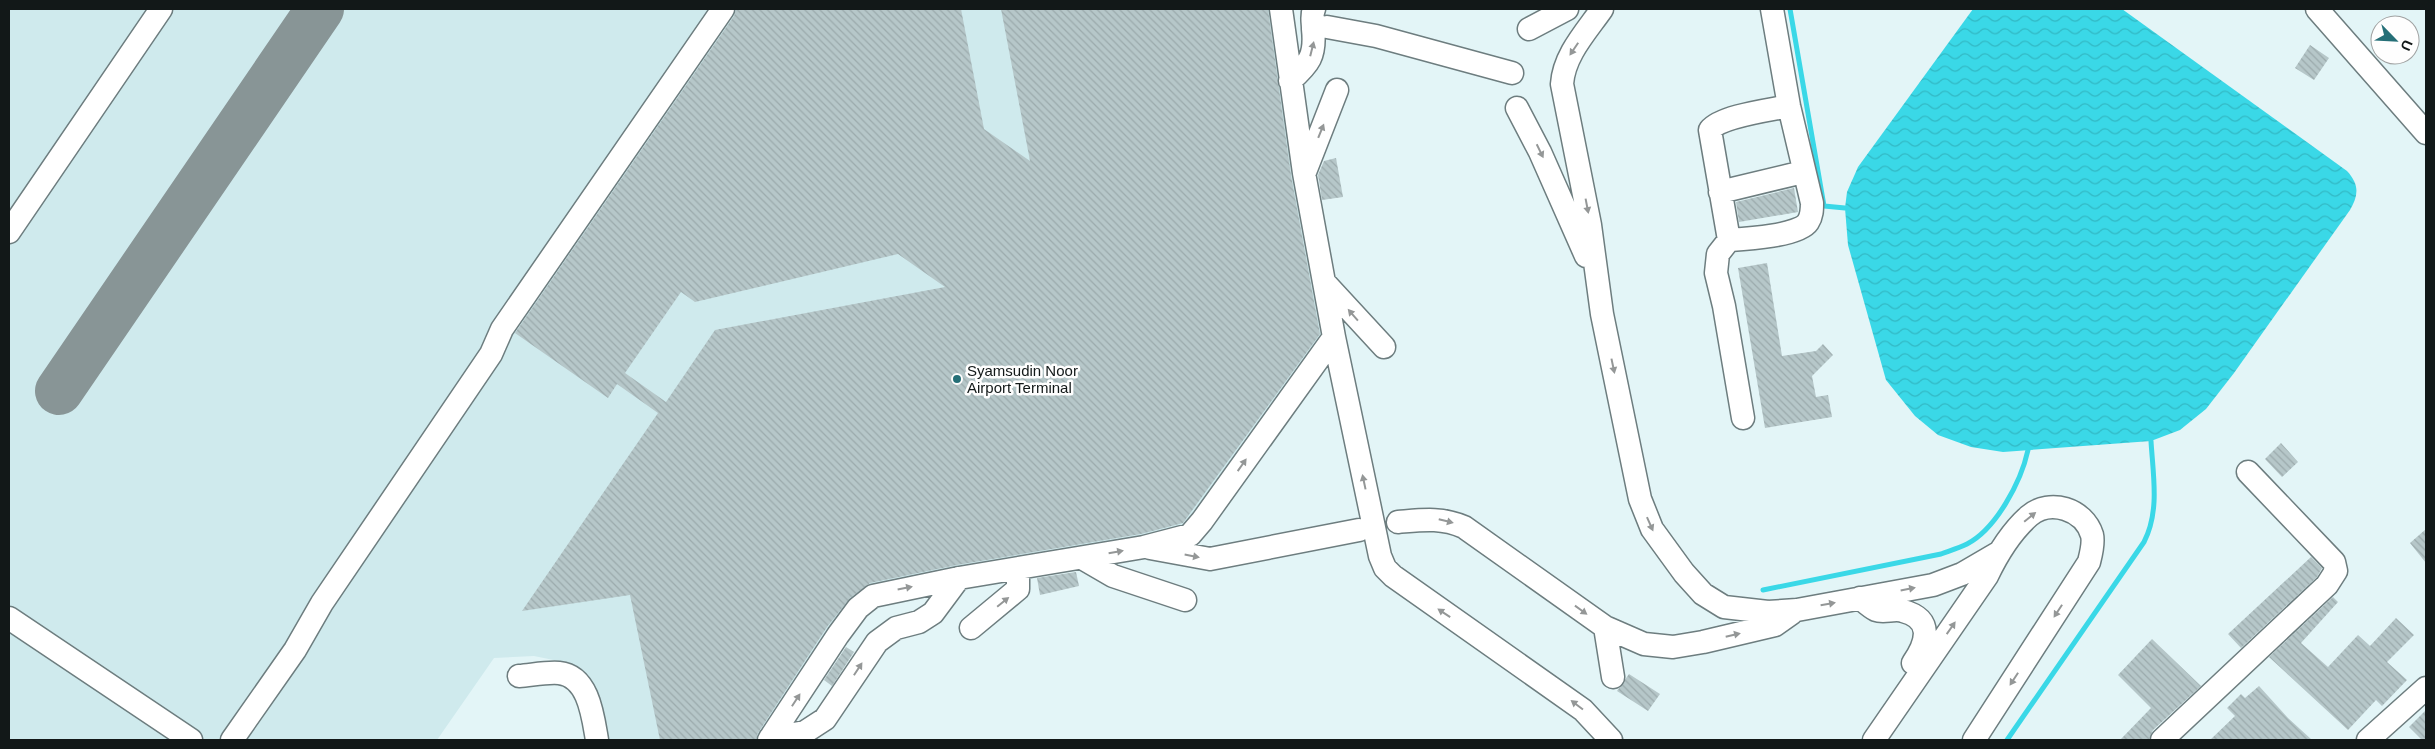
<svg xmlns="http://www.w3.org/2000/svg" width="2435" height="749" viewBox="0 0 2435 749" font-family="Helvetica,sans-serif">
<style>
.built{fill:#cfeaed}
.water{fill:url(#water-waves)}
.lines{fill:none;stroke-linecap:round;stroke-linejoin:round}
.stream{stroke:#3ad8e7;stroke-width:5}
.taxiway{stroke:#889596;stroke-width:48}
.building{fill:url(#building-back-hatch);fill-rule:evenodd}
.minor-casing{stroke:#6d7d7f;stroke-width:25}
.minor{stroke:#fff;stroke-width:22}
.oneway{fill:#949797}
.poi-dot{fill:#256f77;stroke:#fefefe;stroke-width:2}
.labels{text-anchor:middle;dominant-baseline:central;stroke-width:5;stroke-linejoin:round;paint-order:stroke}
.poi-label{font-size:15px;fill:#121818;stroke:#fefefe;text-anchor:start}
</style>
<defs>
<pattern id="water-waves" width="16" height="10" patternUnits="userSpaceOnUse" patternTransform="scale(1.25)"><rect width="16" height="10" fill="#3ad8e7"/><path d="M0 5q4-4 8 0t8 0" fill="none" stroke="#32b9c5"/></pattern>
<pattern id="building-back-hatch" width="6" height="6" patternUnits="userSpaceOnUse" patternTransform="scale(1.25)"><rect width="6" height="6" fill="#b6c7c9"/><path d="M-1 5l2 2M0 0l6 6M5-1l2 2" fill="none" stroke="#9baaac"/></pattern>
</defs>
<rect width="100%" height="100%" fill="#e3f5f7"/>
<path class="built" d="M9,9h1269l60,315 -145,211 -323,58 -102,147h-163l-11,-54 -21,-22 -39,-8 -40,2 -57,82h-428z"/>
<path class="water" d="M1973,9h149l225,162c12,13 12,24 3,39l-116,163 -28,36 -26,21 -29,11 -148,11 -32,-5 -33,-12 -23,-19 -29,-36 -38,-135 -3,-37 2,-16 11,-25z"/>
<g class="lines">
<path class="stream" d="M1790,9l34,197 21,2
M1763,590l178,-36c8,-3 18,-6 26,-10 29,-15 54,-62 61,-94
M2007,740l137,-198c16,-31 9,-67 7,-101"/>
<path class="taxiway" d="M59,391l261,-382"/>
</g>
<path class="building" d="M736,9h225l23,120 46,32 -29,-152h267l23,166 29,159 -137,189 -42,11 -184,31 -87,18 -20,15 -23,29 -69,106 -2,7h-96l-30,-145 -108,16 136,-198 -41,-29 -9,14 -93,-65 219,-317zM898,254l47,33 -230,43 -49,72 -41,-29 56,-81 14,10z
M2310,45l19,13 -15,22 -19,-12z
M1336,158l7,39 -21,3 -4,-25 6,-14z
M1794,188l4,24 -59,10 -3,-20z
M1767,263l15,93 34,-5 7,-7 10,11 -21,21 4,21 12,-2 4,22 -67,11 -27,-160z
M2281,443l17,19 -16,15 -17,-18z
M2426,529v34l-16,-20z
M2311,557l11,11 -5,9 -76,71 -13,-14z
M1076,572l3,14 -39,9 -3,-17z
M2333,597l5,5 -37,41 27,24 30,-32 12,11 26,-28 18,17 -27,27 20,18 -25,26 -6,-6 -28,30 -79,-73z
M2152,639l49,47 -48,44 -4,10h-29l31,-32 -33,-33z
M846,647l8,5 -22,34 -8,-6z
M1629,674l31,20 -12,17 -31,-20z
M2259,686l29,32 24,22h-102l25,-24 -8,-8 14,-14 4,4z
M2426,710v30h-4l-13,-13z"/>
<g class="lines">
<defs>
<path id="minor" d="M1602,9c-16,23 -38,46 -40,75l28,141 12,89 38,185 12,30 32,44 19,21 21,13 44,5 29,-2 136,-25 29,-11 36,-21
M2317,9l109,124
M1327,27l49,9 136,37
M1529,29l38,-20
M1290,81c19,-17 26,-25 23,-52 0,-8 -2,-13 1,-20
M1517,108l23,44 46,104
M1305,172l32,-82
M1720,192l83,-20
M9,232l152,-223
M1729,240l-19,-110c11,-14 60,-20 79,-24
M1324,282l60,65
M1334,337l46,219 5,12 8,8 190,134 28,30
M1743,418l-19,-112 -8,-33 2,-19 11,-14c16,-1 70,-4 79,-18 4,-6 4,-12 4,-19l-23,-97 -17,-97
M1398,522c24,-2 43,-5 66,5l141,100 39,17 29,3 30,-5 72,-17 17,-12
M1150,548l60,11 149,-29
M1082,558l31,18 72,24
M1860,598c5,4 10,9 16,12 8,3 19,-2 27,1 31,8 24,32 10,52
M9,618l182,122
M1605,627l8,50
M971,628l47,-39v-20
M519,676c13,-1 27,-4 40,-3 30,3 34,44 38,67
M770,738l35,-6 20,-13 52,-77 19,-14 23,-6 14,-9 26,-35
M232,740l63,-90 27,-47 169,-249 11,-25 221,-320
M769,740l69,-105 20,-27 15,-12 86,-18 185,-31 46,-12 12,-14 132,-184 -30,-164 -23,-164
M1874,740l113,-164c10,-21 24,-44 42,-60 21,-18 55,-7 63,19 2,8 -1,19 -3,27l-115,178
M2162,740l165,-155 9,-14 -2,-9 -86,-90
M2368,740l58,-52"/>
</defs>
<use href="#minor" class="minor-casing"/>
<use href="#minor" class="minor"/>
</g>
<defs><path id="oneway-solid" d="M-6-.8H1V-3.2L6.5 0L1 3.2V.8H-6Z" transform="scale(1.25)"/></defs>
<g class="oneway">
<use href="#oneway-solid" transform="translate(1312 49) rotate(-76)"/>
<use href="#oneway-solid" transform="translate(1574 49) rotate(124)"/>
<use href="#oneway-solid" transform="translate(1321 131) rotate(-68)"/>
<use href="#oneway-solid" transform="translate(1540 151) rotate(64)"/>
<use href="#oneway-solid" transform="translate(1587 206) rotate(79)"/>
<use href="#oneway-solid" transform="translate(1353 315) rotate(-131)"/>
<use href="#oneway-solid" transform="translate(1613 366) rotate(78)"/>
<use href="#oneway-solid" transform="translate(1242 465) rotate(-55)"/>
<use href="#oneway-solid" transform="translate(1364 482) rotate(-102)"/>
<use href="#oneway-solid" transform="translate(2030 517) rotate(-39)"/>
<use href="#oneway-solid" transform="translate(1446 521) rotate(14)"/>
<use href="#oneway-solid" transform="translate(1650 524) rotate(66)"/>
<use href="#oneway-solid" transform="translate(1116 552) rotate(-10)"/>
<use href="#oneway-solid" transform="translate(1192 556) rotate(11)"/>
<use href="#oneway-solid" transform="translate(905 588) rotate(-11)"/>
<use href="#oneway-solid" transform="translate(1908 589) rotate(-11)"/>
<use href="#oneway-solid" transform="translate(1003 602) rotate(-39)"/>
<use href="#oneway-solid" transform="translate(1828 604) rotate(-10)"/>
<use href="#oneway-solid" transform="translate(1581 610) rotate(36)"/>
<use href="#oneway-solid" transform="translate(2058 611) rotate(123)"/>
<use href="#oneway-solid" transform="translate(1444 613) rotate(-146)"/>
<use href="#oneway-solid" transform="translate(1951 628) rotate(-55)"/>
<use href="#oneway-solid" transform="translate(1733 635) rotate(-13)"/>
<use href="#oneway-solid" transform="translate(858 669) rotate(-57)"/>
<use href="#oneway-solid" transform="translate(2014 679) rotate(123)"/>
<use href="#oneway-solid" transform="translate(796 700) rotate(-57)"/>
<use href="#oneway-solid" transform="translate(1577 705) rotate(-143)"/>
</g>
<circle class="poi-dot" cx="957" cy="379" r="5"/>
<g class="labels">
<g class="poi-label">
<text x="967" y="370">Syamsudin Noor<tspan x="967" dy="17">Airport Terminal</tspan></text>
</g>
</g>
<rect width="2435" height="749" fill="none" stroke="#121818" stroke-width="20"/>
<g transform="translate(2395 40) rotate(114)"><circle r="24" fill="#fefefe" stroke="#a0a2a2"/>
<path d="M0-4L9 19L0 12L-9 19Z" fill="#256f77"/>
<text y="-8" font-size="14" font-weight="bold" text-anchor="middle" fill="#121818">U</text>
</g>
</svg>
